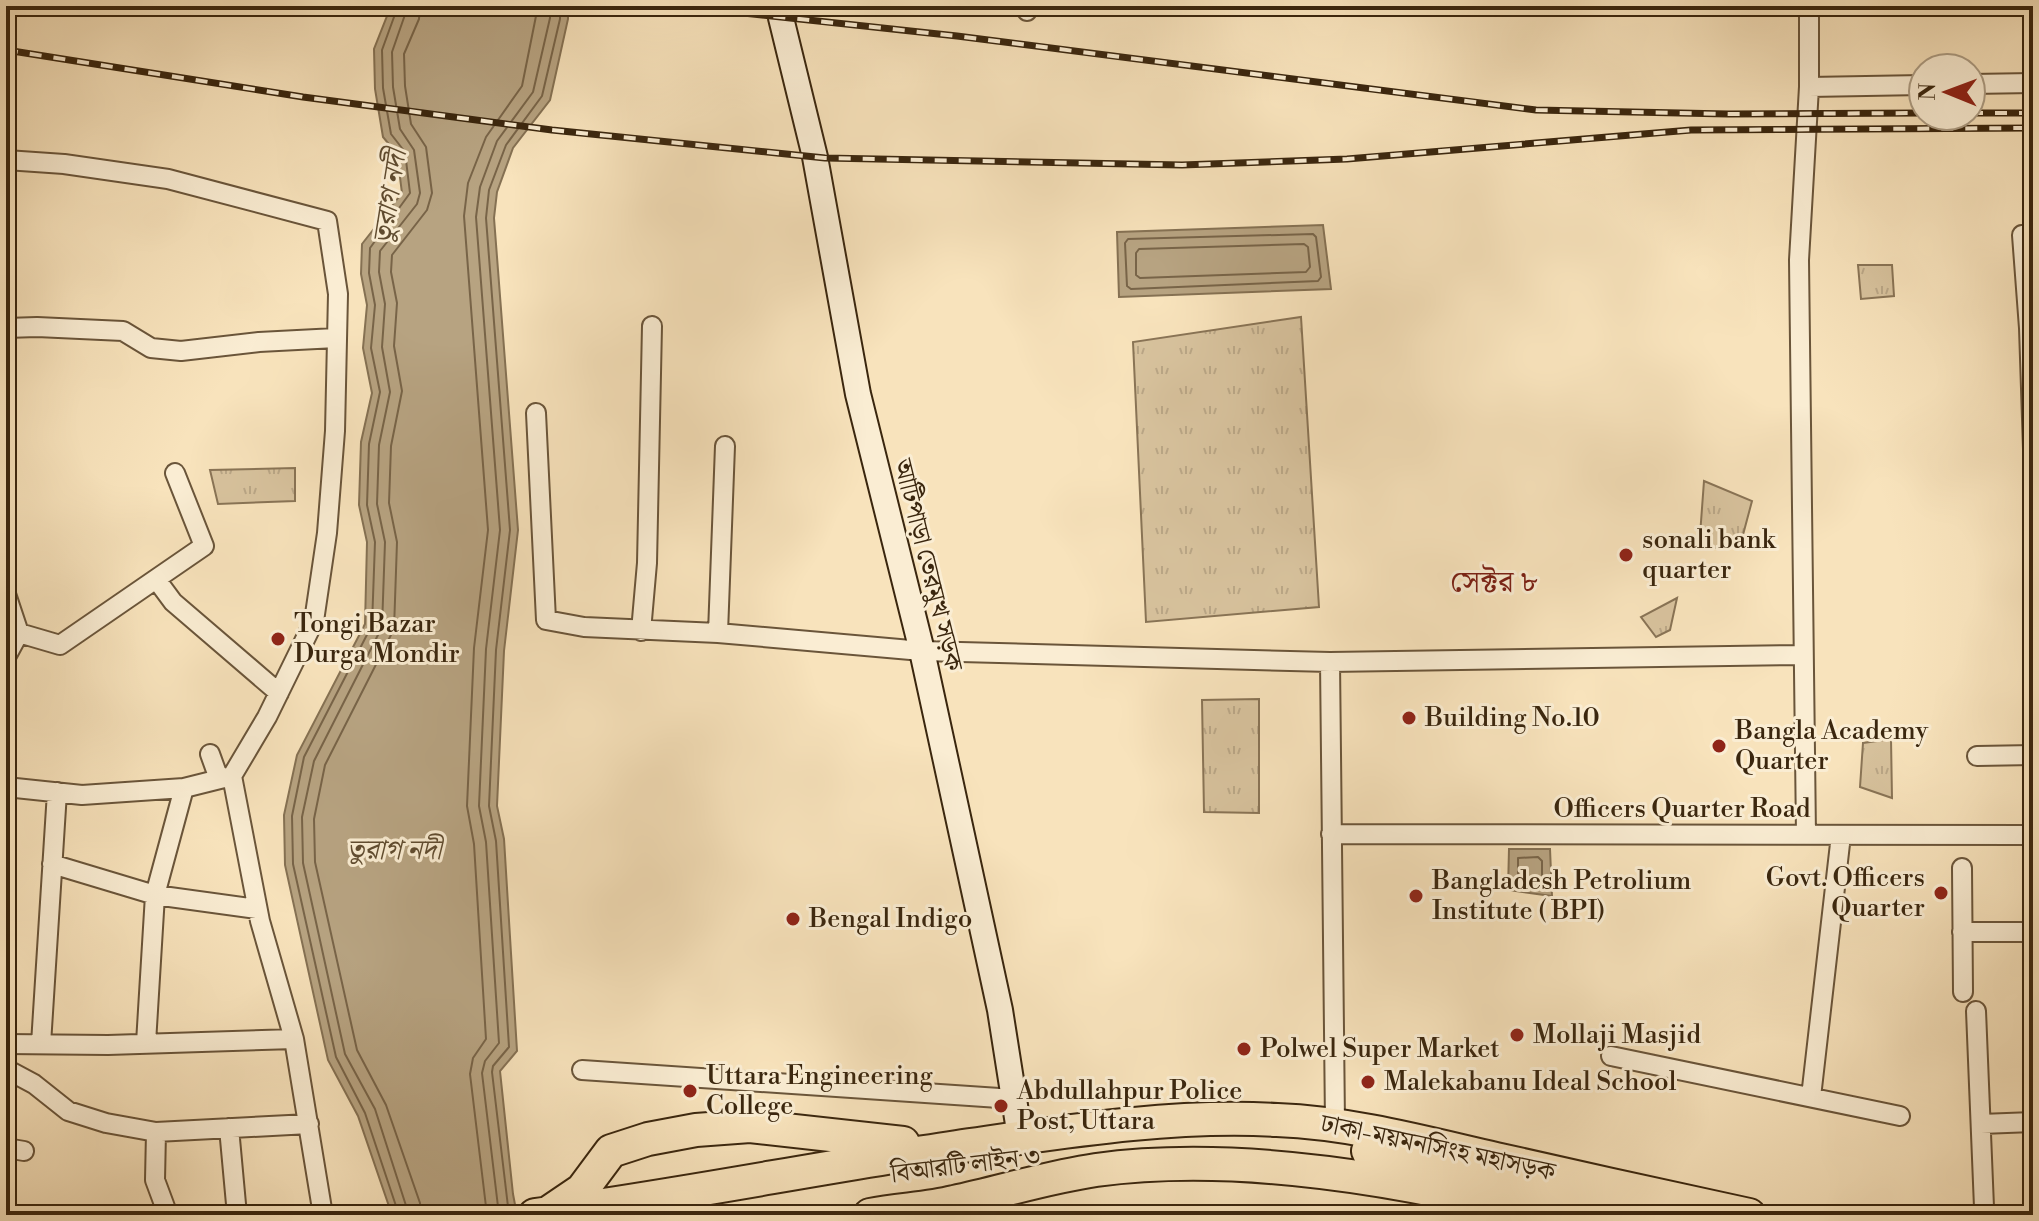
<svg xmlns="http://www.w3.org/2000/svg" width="2039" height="1221" viewBox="0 0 2039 1221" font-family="'Libre Bodoni','Noto Serif Bengali',serif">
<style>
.park{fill:url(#park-tufts);stroke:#897456;stroke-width:2}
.water{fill:#b7a381;stroke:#857153;stroke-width:2}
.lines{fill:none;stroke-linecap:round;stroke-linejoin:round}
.shore{stroke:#786448;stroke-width:2}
.street-casing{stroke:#6a553a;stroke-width:22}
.secondary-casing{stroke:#3a260e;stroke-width:28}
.highway-casing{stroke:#3a260e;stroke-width:36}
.street{stroke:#faedd3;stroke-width:18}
.secondary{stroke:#faedd3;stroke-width:24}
.highway{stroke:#f8e3bc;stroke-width:32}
.rail-casing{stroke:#3a260e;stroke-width:7}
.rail{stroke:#faedd3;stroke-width:4;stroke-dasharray:12;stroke-linecap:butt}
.poi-dot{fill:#8f2418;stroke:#faedd3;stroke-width:3}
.labels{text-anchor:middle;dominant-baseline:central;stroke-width:6;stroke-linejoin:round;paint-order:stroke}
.poi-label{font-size:26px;fill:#3a260e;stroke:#faedd3;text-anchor:start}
.street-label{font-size:26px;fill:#3a260e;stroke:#faedd3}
.water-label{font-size:28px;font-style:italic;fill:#604c30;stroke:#faedd3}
.quarter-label{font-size:30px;fill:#7a1f14;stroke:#faedd3}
</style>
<defs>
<pattern id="park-tufts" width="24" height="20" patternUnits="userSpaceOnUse" patternTransform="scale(2)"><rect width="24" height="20" fill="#d8c39e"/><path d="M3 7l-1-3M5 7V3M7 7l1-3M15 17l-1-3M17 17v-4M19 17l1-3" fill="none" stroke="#baa787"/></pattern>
</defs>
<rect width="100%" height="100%" fill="#f8e3bc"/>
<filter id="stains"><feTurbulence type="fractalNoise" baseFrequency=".0025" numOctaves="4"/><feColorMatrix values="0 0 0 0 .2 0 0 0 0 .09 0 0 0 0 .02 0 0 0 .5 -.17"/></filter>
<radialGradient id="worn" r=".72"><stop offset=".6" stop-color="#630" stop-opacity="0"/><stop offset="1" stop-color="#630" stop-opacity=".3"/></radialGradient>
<path class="park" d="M1858,265h34l2,31 -33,3z
M1301,317l18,290 -173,15 -13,-280z
M295,468v33l-77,3 -8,-34z
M1704,481l48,20 -12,45 -41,3z
M1677,598l-7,32 -14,7 -15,-20z
M1259,699v114l-55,-1 -2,-112z
M1891,739l1,59 -32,-11 3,-44z"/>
<path class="water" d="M391,6h177v13l-18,81 -37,48 -16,44 -3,26 24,312 -14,121 -7,155 7,33 13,212 -17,20 13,123 4,21h-85l-41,-3 -33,-96 -30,-56 -43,-195 -1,-50 13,-60 68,-131 2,-82 -8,-37 2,-63 11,-49 -9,-45 4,-43 -6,-31 1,-30 40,-51 -5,-39 -14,-17 -8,-48 -1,-40z
M1323,225l8,64 -212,8 -2,-65z
M1509,849h41l2,47 -44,-6z"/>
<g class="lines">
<path class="shore" d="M398,6l-16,44 1,38 8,46 14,18 5,41 -40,55 -1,25 6,32 -4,43 9,44 -11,52 -2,61 8,37 -3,83 -68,132 -12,59 1,48 43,193 29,56 34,102
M408,6l-16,46 1,35 7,42 14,21 6,43 -3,11 -37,47 -1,21 6,32 -3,43 8,45 -11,53 -2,59 8,38 -3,85 -68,134 -12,56 1,46 42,191 30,55 34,106
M420,6l-1,13 -15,35 1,32 6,38 15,23 6,46 -5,17 -35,45 -1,17 6,31 -3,43 8,45 -11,55 -2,57 8,39 -3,87 -69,136 -11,54 1,43 42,188 29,55 34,98 1,12
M1313,234l3,3 5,40 -3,4 -187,8 -4,-3 -2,-43 3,-4z
M1304,244l4,3 2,20 -4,5 -166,6 -4,-3v-22l3,-4z
M1538,857l4,4v24l-24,-3v-24z
M487,1215l-17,-141 3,-16 13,-19 -12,-195 -7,-38 7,-158 14,-118 -24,-314 4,-33 18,-46 36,-51 16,-80
M499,1215l-17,-142 3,-12 14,-18 -13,-201 -7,-36 7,-157 14,-119 -24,-313 4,-30 17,-46 36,-49 17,-74v-12
M509,1215l-17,-143 1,-6 16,-19 -13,-206 -7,-35 7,-156 14,-120 -24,-312 3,-28 17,-45 36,-49 18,-77v-13"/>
<defs>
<path id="street" d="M1027,6v5
M1971,84l62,-1
M1809,87l114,-2
M6,160l58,4 104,15 159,42 11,73 -3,137 -8,102 -13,88 -47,96 -35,59 28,145 34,118 29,176
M2022,235l7,93 4,121
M6,328l31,-1 86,4 28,17 30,3 78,-9 77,-4
M536,413l10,207 38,7 134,6 204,18 408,11 472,-7
M156,579l17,23 106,91
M6,594l13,39 -13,24
M641,631l6,-68 5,-237
M19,633l41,12 144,-99 -29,-73
M718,633l7,-187
M1330,662l5,461
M210,754l9,25
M1977,756l56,-1
M6,787l76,8 102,-7 48,-12
M1331,834l702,1
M1806,835l-7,-575 10,-173v-81
M52,864l103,31 102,14
M1962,868l1,124
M1962,932h71
M1976,1011l8,196
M146,1043l9,-148 29,-107
M6,1044l102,1 186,-6
M41,1044l16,-252
M1611,1056l289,60
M6,1069l28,15 34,27 38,12 50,9 153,-8
M582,1070l432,29
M1811,1097l30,-262
M1981,1124l52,-2
M229,1128l8,87
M156,1132l-1,48 13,35
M6,1148l18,3"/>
<path id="secondary" d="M781,6v12l34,139 43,237 64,257 78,359 20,127"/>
<path id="highway" d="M1368,1151l268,64
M551,1211l31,-21 29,-39 37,-12 48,-9 54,-4 153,17
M535,1215c141,-19 281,-47 422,-68 105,-15 213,-33 320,-27 75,3 145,22 219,39 84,19 169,38 253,56
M870,1215c28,-6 57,-6 84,-13 47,-10 94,-25 142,-32 133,-18 285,6 415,37"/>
</defs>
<use href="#street" class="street-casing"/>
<use href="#secondary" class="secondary-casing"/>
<use href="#highway" class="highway-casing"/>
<use href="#street" class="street"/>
<use href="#secondary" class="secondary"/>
<use href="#highway" class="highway"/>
<defs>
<path id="rail" d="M678,6l279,30 579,74 192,4 195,-1
M6,50l297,47 249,33 273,28 357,7 165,-6 344,-29 342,-2
M1971,113h62"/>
</defs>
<use href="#rail" class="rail-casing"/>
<use href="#rail" class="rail"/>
</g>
<g class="poi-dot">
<circle cx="1626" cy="555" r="8"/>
<circle cx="278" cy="639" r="8"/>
<circle cx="1409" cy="718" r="8"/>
<circle cx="1719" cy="746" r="8"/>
<circle cx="1941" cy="893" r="8"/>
<circle cx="1416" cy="896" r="8"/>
<circle cx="793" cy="919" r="8"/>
<circle cx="1517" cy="1035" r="8"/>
<circle cx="1244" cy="1049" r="8"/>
<circle cx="1368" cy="1082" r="8"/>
<circle cx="690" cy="1091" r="8"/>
<circle cx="1001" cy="1106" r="8"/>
</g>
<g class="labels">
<g class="poi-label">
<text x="1642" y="540">sonali bank<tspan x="1642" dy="30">quarter</tspan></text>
<text x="294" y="624">Tongi Bazar<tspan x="294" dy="30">Durga Mondir</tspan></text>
<text x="1425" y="718">Building No.10</text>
<text x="1735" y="731">Bangla Academy<tspan x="1735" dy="30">Quarter</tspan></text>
<text x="1925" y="878" text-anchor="end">Govt. Officers<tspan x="1925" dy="30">Quarter</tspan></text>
<text x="1432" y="881">Bangladesh Petrolium<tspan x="1432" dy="30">Institute ( BPI)</tspan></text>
<text x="809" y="919">Bengal Indigo</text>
<text x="1533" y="1035">Mollaji Masjid</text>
<text x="1260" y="1049">Polwel Super Market</text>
<text x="706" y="1076">Uttara Engineering<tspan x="706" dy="30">College</tspan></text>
<text x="1384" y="1082">Malekabanu Ideal School</text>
<text x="1017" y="1091">Abdullahpur Police<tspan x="1017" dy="30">Post, Uttara</tspan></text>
</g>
<g class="street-label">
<text transform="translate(928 565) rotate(76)">আটিপাড়া তেরমুখ সড়ক</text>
<text x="1682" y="809">Officers Quarter Road</text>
<text transform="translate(1438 1148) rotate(12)">ঢাকা-ময়মনসিংহ মহাসড়ক</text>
<text transform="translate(966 1165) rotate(-7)">বিআরটি লাইন ৩</text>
</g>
<g class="water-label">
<text transform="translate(390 197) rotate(-81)">তুরাগ নদী</text>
<text x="394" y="850">তুরাগ নদী</text>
</g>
<g class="quarter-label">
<text x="1494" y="583">সেক্টর ৮</text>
</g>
</g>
<rect width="2039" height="1221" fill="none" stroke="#f8e3bc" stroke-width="32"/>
<rect x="8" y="8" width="2023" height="1205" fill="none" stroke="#3a260e" stroke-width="4"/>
<rect x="16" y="16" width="2007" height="1189" fill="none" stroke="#3a260e" stroke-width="2"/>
<g transform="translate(1947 92) rotate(271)"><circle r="38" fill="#faedd3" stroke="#ad9d84" stroke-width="2"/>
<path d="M0-6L14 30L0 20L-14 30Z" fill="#8f2418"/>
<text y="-12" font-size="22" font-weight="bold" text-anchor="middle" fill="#3a260e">N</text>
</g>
<rect width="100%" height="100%" filter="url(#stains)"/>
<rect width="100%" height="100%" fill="url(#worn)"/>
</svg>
